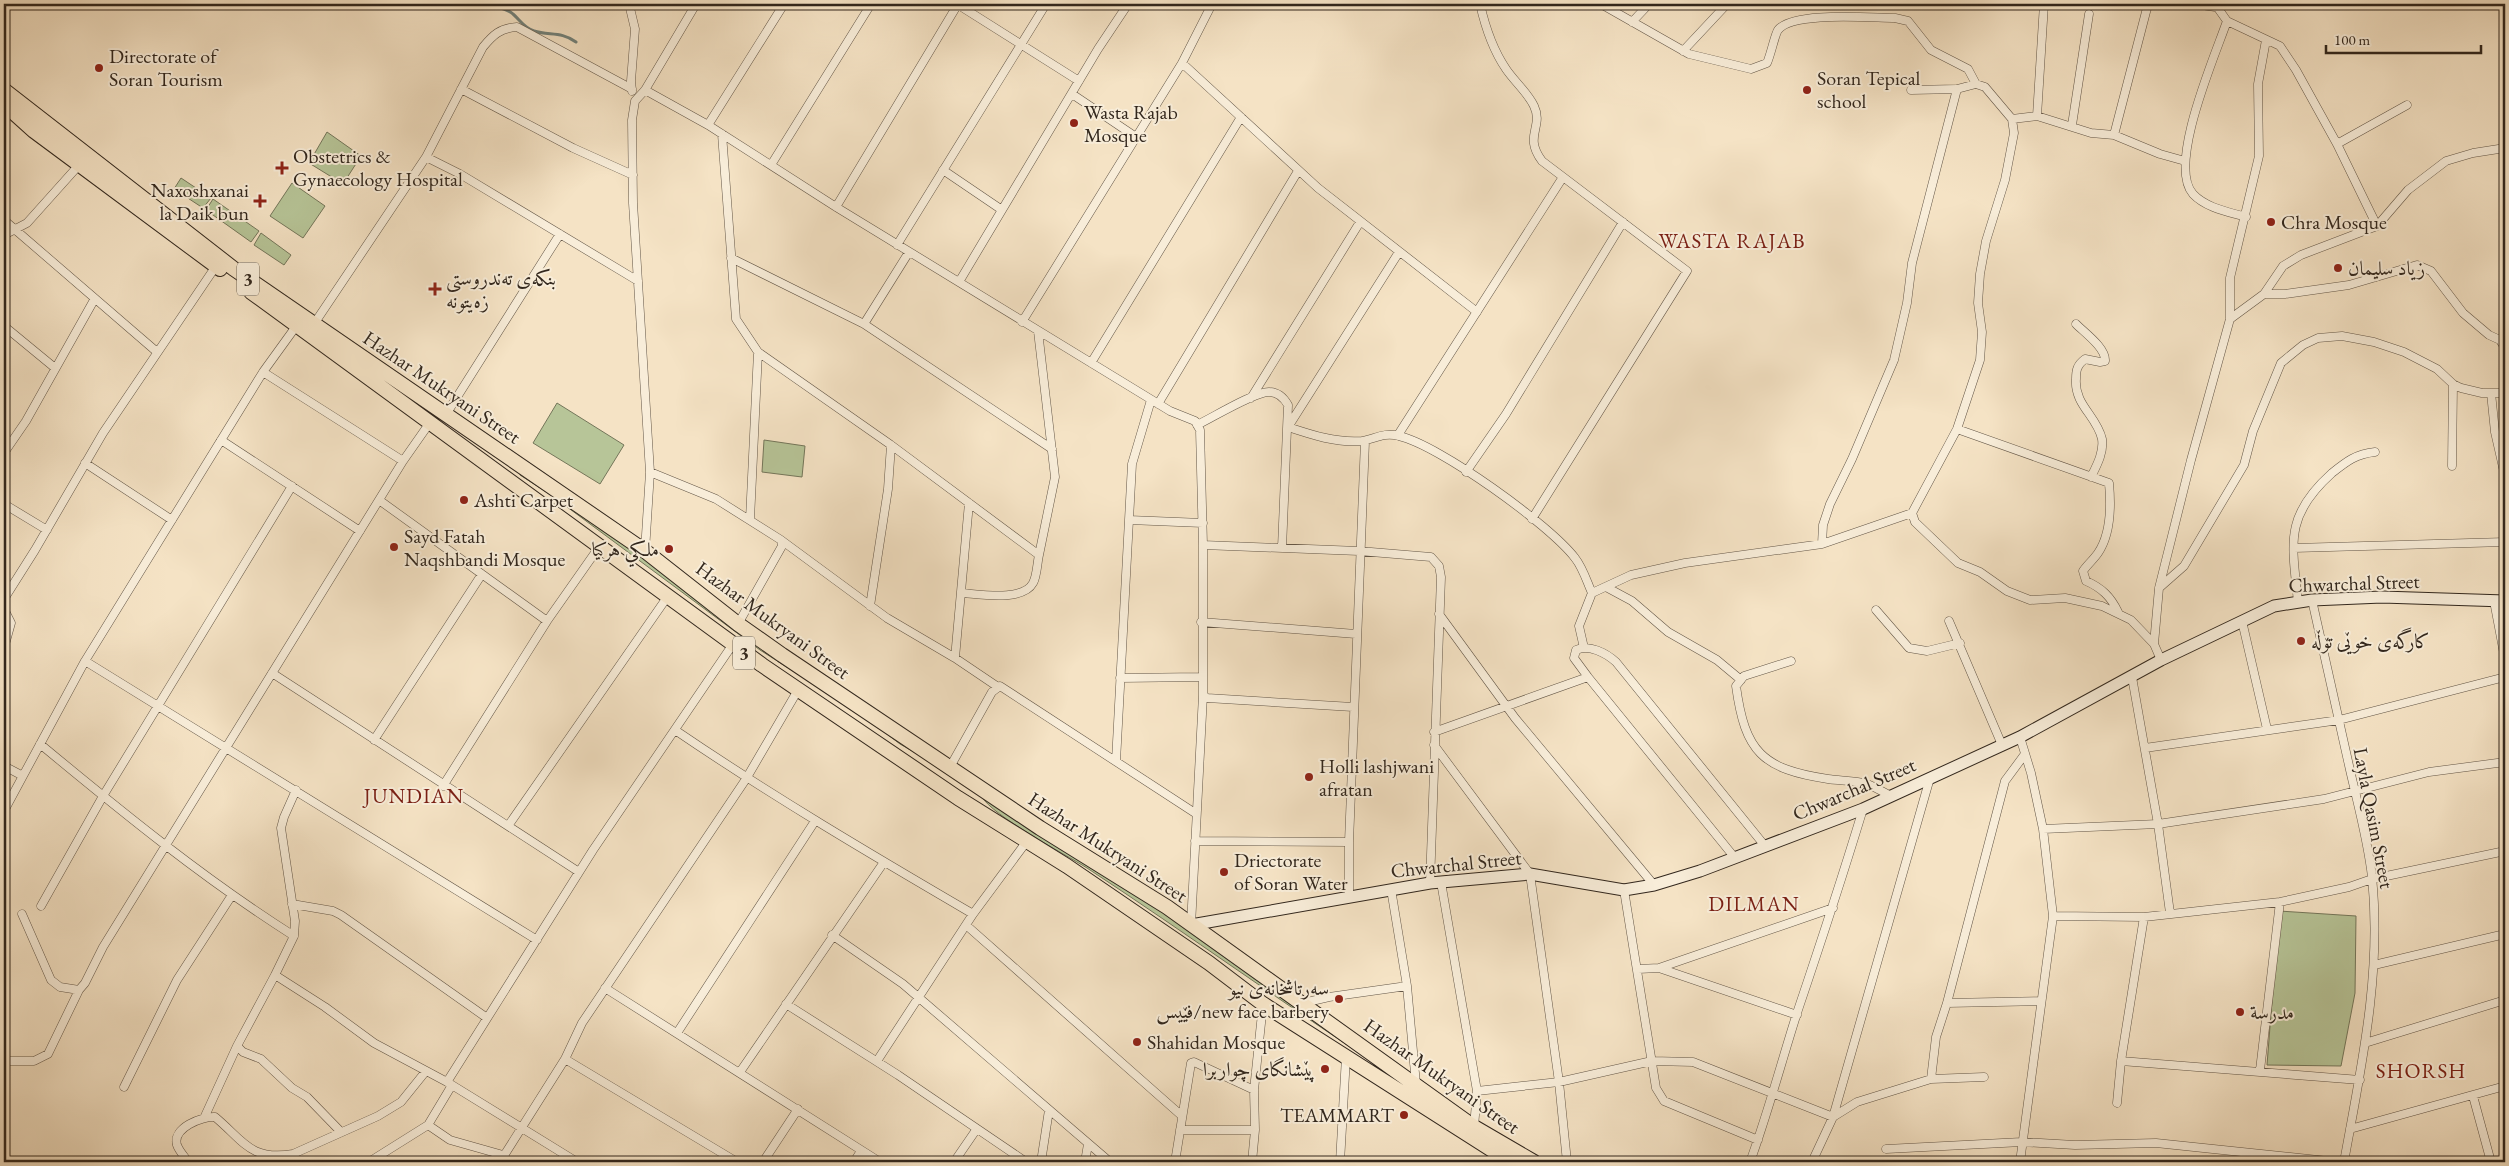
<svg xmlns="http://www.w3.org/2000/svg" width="2509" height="1166" viewBox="0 0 2509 1166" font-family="'EB Garamond',Amiri,serif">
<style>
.green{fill:#b7c598;stroke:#74765a}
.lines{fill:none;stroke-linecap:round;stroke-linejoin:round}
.stream{stroke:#72817a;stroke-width:3}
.minor-casing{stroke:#635647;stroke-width:9}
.secondary-casing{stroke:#32271d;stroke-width:13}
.trunk-casing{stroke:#32271d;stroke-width:16}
.minor{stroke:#f8edd9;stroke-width:8}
.secondary{stroke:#f8edd9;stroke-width:11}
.trunk{stroke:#f5e3c5;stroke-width:14}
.poi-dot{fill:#8f2418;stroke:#f8edd9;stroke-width:2}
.labels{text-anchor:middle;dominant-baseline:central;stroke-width:4;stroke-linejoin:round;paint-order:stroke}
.shield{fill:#f8edd9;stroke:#6d6255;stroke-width:1}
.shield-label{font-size:19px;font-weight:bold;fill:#32271d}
.poi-label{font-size:20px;fill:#32271d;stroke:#f8edd9;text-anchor:start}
.street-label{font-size:20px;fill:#32271d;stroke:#f8edd9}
.neighbourhood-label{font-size:21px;letter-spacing:1px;fill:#7a1f14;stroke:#f8edd9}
</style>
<rect width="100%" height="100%" fill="#f5e3c5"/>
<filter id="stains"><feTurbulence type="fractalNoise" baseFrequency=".004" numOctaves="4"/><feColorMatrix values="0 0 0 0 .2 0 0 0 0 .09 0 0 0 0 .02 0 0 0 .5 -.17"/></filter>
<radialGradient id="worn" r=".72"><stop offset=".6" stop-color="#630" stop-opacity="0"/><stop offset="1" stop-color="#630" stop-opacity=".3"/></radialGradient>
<path class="green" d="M327,132l34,24 -18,28 -34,-21z
M181,178l30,20 -8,10 -29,-19z
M292,183l33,23 -22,32 -33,-22z
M213,199l46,32 -8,11 -45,-32z
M261,233l30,22 -7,10 -30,-20z
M557,403l67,42 -24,39 -67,-41z
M764,440l41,6 -3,31 -40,-5z
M520,471l429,301 -49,-28 -38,-29 -102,-65 -209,-155 -31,-20z
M981,796l108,63 299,213c-101,-66 -199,-137 -301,-204 -24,-15 -93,-51 -106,-72z
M2279,911l77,5 -1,77 -14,73 -74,-1z"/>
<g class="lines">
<path class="stream" d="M487,4c8,3 20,4 26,10 7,6 11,14 21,17 15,5 27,0 42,11"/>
<defs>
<path id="minor" d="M629,4l6,25 -4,52 1,10
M957,4l122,77
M1480,4c5,22 13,46 26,65 8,12 22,24 28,37 10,21 -11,30 8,55l145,110 -155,248
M1601,4l88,50 62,15 16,-6c4,-9 8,-29 11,-33 14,-19 93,-12 117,-12l13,3 23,29 37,19 8,15
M2195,4l20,3
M2215,4l12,17 53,25 16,24 41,74 40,82
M2227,21c-12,35 -60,144 -34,173 13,14 36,18 53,23
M1632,22l17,-18
M1683,51l44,-47
M1182,63l136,125 159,124
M461,89l112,59 60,27
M645,90l63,35 128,82 334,204 25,10 5,9 3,115v150l4,3 146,9
M1911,90l46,-1 19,-5 9,3 27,32 2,14 -9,47 -19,61 -6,33 -2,29 4,29 -2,28 -23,69 -45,84 3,9 43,41 22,9 27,19 23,9 35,-2 37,8 29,14 23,24
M1072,94l64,43
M2037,116l7,-112
M2012,119l25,-3 54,17 23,2 46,19 25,7
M708,125l76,-121
M2072,125l17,-111
M722,134l14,185 22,33 133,93 148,110 16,-78 -17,-146
M2114,135l33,-127 5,-4
M2337,144l70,-39
M426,157l57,-110c10,-12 17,-19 34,-20l115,62
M771,165l100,-161
M943,170l59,40
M836,207l122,-203
M4,220l153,132
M4,235l23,-12 52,-58
M897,245l149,-241
M1399,252l-111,175c24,8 48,16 74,14 13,-2 21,-9 37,-5 40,9 151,89 176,122 8,10 12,24 17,35l-13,33 5,22
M731,258l133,66 188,125
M959,282l139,-233 30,-45
M2264,294h21l64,-9 68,-20 14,6 32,42 26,22 11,5 5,8
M2230,319l34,-25 19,-28 18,-11 76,-29 31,-36 38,-29 27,-8 32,-5
M1022,322l160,-259 30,-59
M314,324l112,-167 34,17 178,107
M864,324l45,-72
M2076,324c9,9 30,24 29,37l-5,1 -15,-3c-8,6 -9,11 -9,20 -2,26 21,37 26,60 2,13 -5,26 -11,38
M4,326l51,42
M1091,363l150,-246
M263,372l140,89
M2491,393l4,39 10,44
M1251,398l109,-176
M1158,404l140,-233
M445,416l115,-182
M1197,425c15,-7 57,-33 72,-33 9,0 15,6 19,13l-6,143
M1957,429l152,54c2,21 2,51 -11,70 -4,6 -11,12 -15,18l3,10c16,7 25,16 32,31
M1398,435l165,-258
M221,440l139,91
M4,453l22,-32 68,-121
M85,463l87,57
M2452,466l1,-82
M650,472l66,27 65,41 1,6 -44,78
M1466,472l40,-58 117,-192
M379,500l168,121
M4,504l43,26
M750,519l8,-167
M1129,520l74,3
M781,540l106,78 68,40 43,29
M1822,544l1,-19 7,-21 22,-45 42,-99 13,-57 5,-40 45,-174
M1203,545l156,6 72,6 8,9 2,11 -11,306
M2294,548l211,-6
M645,551l5,-79 -17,-269 -1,-83 3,-19 10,-11 51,-86
M1606,587l26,14 36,31 49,28 24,20
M2159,588l25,-22 60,-101 9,-34 28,-68 22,-18 15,-7 24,-2 32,6 30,10 33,17 16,15 8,4 21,5h23
M961,593c18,1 62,9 72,-10 4,-7 4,-19 6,-28
M1592,593l39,-18 54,-12 137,-19 90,-31
M4,599l31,-49 68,-117 113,-167
M2312,600c13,57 25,114 38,170 8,35 18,71 22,107 10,97 -11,191 -28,285
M2494,601l11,58
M2298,602c-6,-59 -14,-86 34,-129 15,-12 24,-19 43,-21
M870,606l18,-117 3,-44
M4,609l7,14 -7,25
M1876,610l33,38 18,3 33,-8
M1439,614l76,104 139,167
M1949,621l53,124
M2242,621l25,108
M1201,622l155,12
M955,658l14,-155
M2161,660l-7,-16 5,-56 32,-128 39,-141v-41l29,-122 -1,-72 8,-44
M85,661l452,279
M1791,661l-47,15 -8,10c9,66 26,83 92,93 12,2 27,1 39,5 8,3 16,8 24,12
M272,673l307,199
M2132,677l26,147 12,89
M1120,678l81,-1
M675,730c97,66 197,125 298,184
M1434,732l154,-55
M374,740l108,-166
M40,744c82,68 164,135 254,192
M1434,745l96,129 29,208 8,80
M2145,748l194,-28 166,-43
M1116,761l16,-297 19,-64
M4,766l19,10
M950,767l42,-75 8,-6 195,127
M443,786l104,-165 52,-74
M296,790l-12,27 -3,11 14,93 -1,15 -19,39 50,32 49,36 73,39 130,80
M4,811l81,-150 178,-289 34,-47
M508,826l160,-230
M2043,829l115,-5 166,-25 105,-27 76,-10
M1195,841l154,1
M1735,858l-147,-181 -14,-19 2,-8c13,-6 30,3 40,12l149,184
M1441,882l36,209 -3,36
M1391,889l16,97 9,98
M1624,890l32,198 8,13 94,39
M1349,896v-54l16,-401
M292,904l41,7 8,4 146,103
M41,906l62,-110 189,-310
M22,914l29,66 9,7 19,3 6,-7 18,-36 300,-486 28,-40
M2053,916l91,1 136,-15 69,-15 23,-8 133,-28
M966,925l216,191
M1191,925l12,-230
M832,935l71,49 207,178
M2374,965l131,-31
M1659,968l174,-60
M1638,969l21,-1 138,47
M275,975l-38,71 6,6 18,7 31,29 15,9 34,35
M605,988l275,174
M1303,1003l26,-6 78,-11
M1947,1003l94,-2
M786,1004l112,71 128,87
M677,1033l138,-212
M2365,1043l140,-43
M565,1059l172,103
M4,1061h30l14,-7 31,-64
M877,1061l96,-147 54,-73
M2121,1061l239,19
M2260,1070l20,-168
M740,1072l144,-210
M1931,1079l5,-42 11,-34 58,-222 20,-27
M447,1082l146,-232 140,-206
M124,1087l53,-107 55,-85
M1477,1091l82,-9 93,-21 41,1 140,55 24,-15 74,-23 53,-2
M2473,1096l18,66
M2117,1103l4,-42 23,-144
M205,1116l32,-70
M428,1125l22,15 53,15
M2350,1129l155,-43
M1180,1130h75
M1886,1149l136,-7 53,3 81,-2 181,19
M188,1162c-3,-5 -9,-11 -11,-17 -5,-17 25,-29 38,-28 29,24 35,44 78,37l85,-38 23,-14 25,-31
M369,1162l59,-37 24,-40
M500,1162l65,-103 17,-36 164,-244 52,-89
M763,1162l35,-53
M854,1162l7,-11
M954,1162l22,-32
M1041,1162l8,-52
M1085,1162l3,-18
M1175,1162l16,-99 3,-1 60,28
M1252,1162l3,-32 -1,-40 9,-86
M1340,1162l6,-105
M1750,1162c18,-49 31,-99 47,-149 23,-68 45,-135 66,-204
M1812,1162l21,-45 97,-339
M2020,1162l33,-246 -10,-87 -12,-56 -11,-36"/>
<path id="secondary" d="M1191,925l239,-42 100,-9 94,16 30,-5 46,-14 163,-62 157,-72 141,-77 113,-54 38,-6 70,-3 123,4"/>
<path id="trunk" d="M4,90l230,179 411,282 93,73 44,31 258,173 127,79 307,220 60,35
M4,104l30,27 186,138
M251,292l511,373 196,133 109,68 142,97 54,41 248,158"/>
</defs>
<use href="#minor" class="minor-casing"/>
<use href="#secondary" class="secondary-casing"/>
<use href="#trunk" class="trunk-casing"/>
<use href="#minor" class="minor"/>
<use href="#secondary" class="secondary"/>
<use href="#trunk" class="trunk"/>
</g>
<g class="poi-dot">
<circle cx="99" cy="68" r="5"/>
<circle cx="1807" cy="90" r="5"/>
<circle cx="1074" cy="123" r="5"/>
<path d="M279.5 160.5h5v5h5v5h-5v5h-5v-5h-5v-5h5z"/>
<path d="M257.5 193.5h5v5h5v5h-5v5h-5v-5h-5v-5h5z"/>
<circle cx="2271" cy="222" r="5"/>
<circle cx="2338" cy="268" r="5"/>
<path d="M432.5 281.5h5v5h5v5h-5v5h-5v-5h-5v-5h5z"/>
<circle cx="464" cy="500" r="5"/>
<circle cx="394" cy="547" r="5"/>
<circle cx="669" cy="549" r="5"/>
<circle cx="2301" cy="641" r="5"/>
<circle cx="1309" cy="777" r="5"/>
<circle cx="1224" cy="872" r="5"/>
<circle cx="1339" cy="999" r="5"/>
<circle cx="2240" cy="1012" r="5"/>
<circle cx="1137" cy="1042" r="5"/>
<circle cx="1325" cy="1069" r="5"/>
<circle cx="1404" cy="1115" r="5"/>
</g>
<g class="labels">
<g class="shield">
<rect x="237" y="262.5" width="22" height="33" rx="4"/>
<rect x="733" y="636.5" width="22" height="33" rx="4"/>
</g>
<g class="shield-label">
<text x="248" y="279">3</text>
<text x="744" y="653">3</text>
</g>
<g class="poi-label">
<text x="109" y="56">Directorate of<tspan x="109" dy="23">Soran Tourism</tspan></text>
<text x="1817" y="78">Soran Tepical<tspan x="1817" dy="23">school</tspan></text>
<text x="1084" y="112">Wasta Rajab<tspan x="1084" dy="23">Mosque</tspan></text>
<text x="293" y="156">Obstetrics &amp;<tspan x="293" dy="23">Gynaecology Hospital</tspan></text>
<text x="249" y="190" text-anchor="end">Naxoshxanai<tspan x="249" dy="23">la Daik bun</tspan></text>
<text x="2281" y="222">Chra Mosque</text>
<text x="2348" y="268">زياد سليمان</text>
<text x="446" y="278">بنکەی تەندروستی<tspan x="446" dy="23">زەیتونە</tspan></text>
<text x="474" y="500">Ashti Carpet</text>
<text x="404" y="536">Sayd Fatah<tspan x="404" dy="23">Naqshbandi Mosque</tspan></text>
<text x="659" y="549" text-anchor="end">ملكي هركيا</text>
<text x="2311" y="641">کارگەی خوێی تۆڵە</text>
<text x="1319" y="766">Holli lashjwani<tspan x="1319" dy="23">afratan</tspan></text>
<text x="1234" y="860">Driectorate<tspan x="1234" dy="23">of Soran Water</tspan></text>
<text x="1329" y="988" text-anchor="end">سەرتاشخانەی نیو<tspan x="1329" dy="23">فێیس/new face barbery</tspan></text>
<text x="2250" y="1012">مدرسة</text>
<text x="1147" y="1042">Shahidan Mosque</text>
<text x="1315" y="1069" text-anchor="end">پێشانگای چواربرا</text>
<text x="1394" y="1115" text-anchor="end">TEAMMART</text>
</g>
<g class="street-label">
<text transform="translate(442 387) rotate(34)">Hazhar Mukryani Street</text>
<text transform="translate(2354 583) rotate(-2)">Chwarchal Street</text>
<text transform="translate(773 620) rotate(36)">Hazhar Mukryani Street</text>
<text transform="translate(1854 789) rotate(-23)">Chwarchal Street</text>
<text transform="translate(2374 818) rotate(79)">Layla Qasim Street</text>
<text transform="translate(1108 847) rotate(33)">Hazhar Mukryani Street</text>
<text transform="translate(1456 864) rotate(-6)">Chwarchal Street</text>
<text transform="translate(1442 1076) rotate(35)">Hazhar Mukryani Street</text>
</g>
<g class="neighbourhood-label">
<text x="1732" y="240">WASTA RAJAB</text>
<text x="414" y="795">JUNDIAN</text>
<text x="1754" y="903">DILMAN</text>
<text x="2421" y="1070">SHORSH</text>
</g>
</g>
<rect width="2509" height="1166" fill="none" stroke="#f5e3c5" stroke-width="20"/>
<rect x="5" y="5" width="2499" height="1156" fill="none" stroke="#32271d" stroke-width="2.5"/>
<rect x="10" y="10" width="2489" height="1146" fill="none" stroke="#32271d"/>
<path d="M2326 45v8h155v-8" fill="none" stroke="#32271d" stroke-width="2.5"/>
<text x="2334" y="45" font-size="15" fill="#32271d" stroke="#f8edd9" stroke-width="4" paint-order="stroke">100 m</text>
<rect width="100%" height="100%" filter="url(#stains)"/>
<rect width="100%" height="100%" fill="url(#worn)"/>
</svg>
